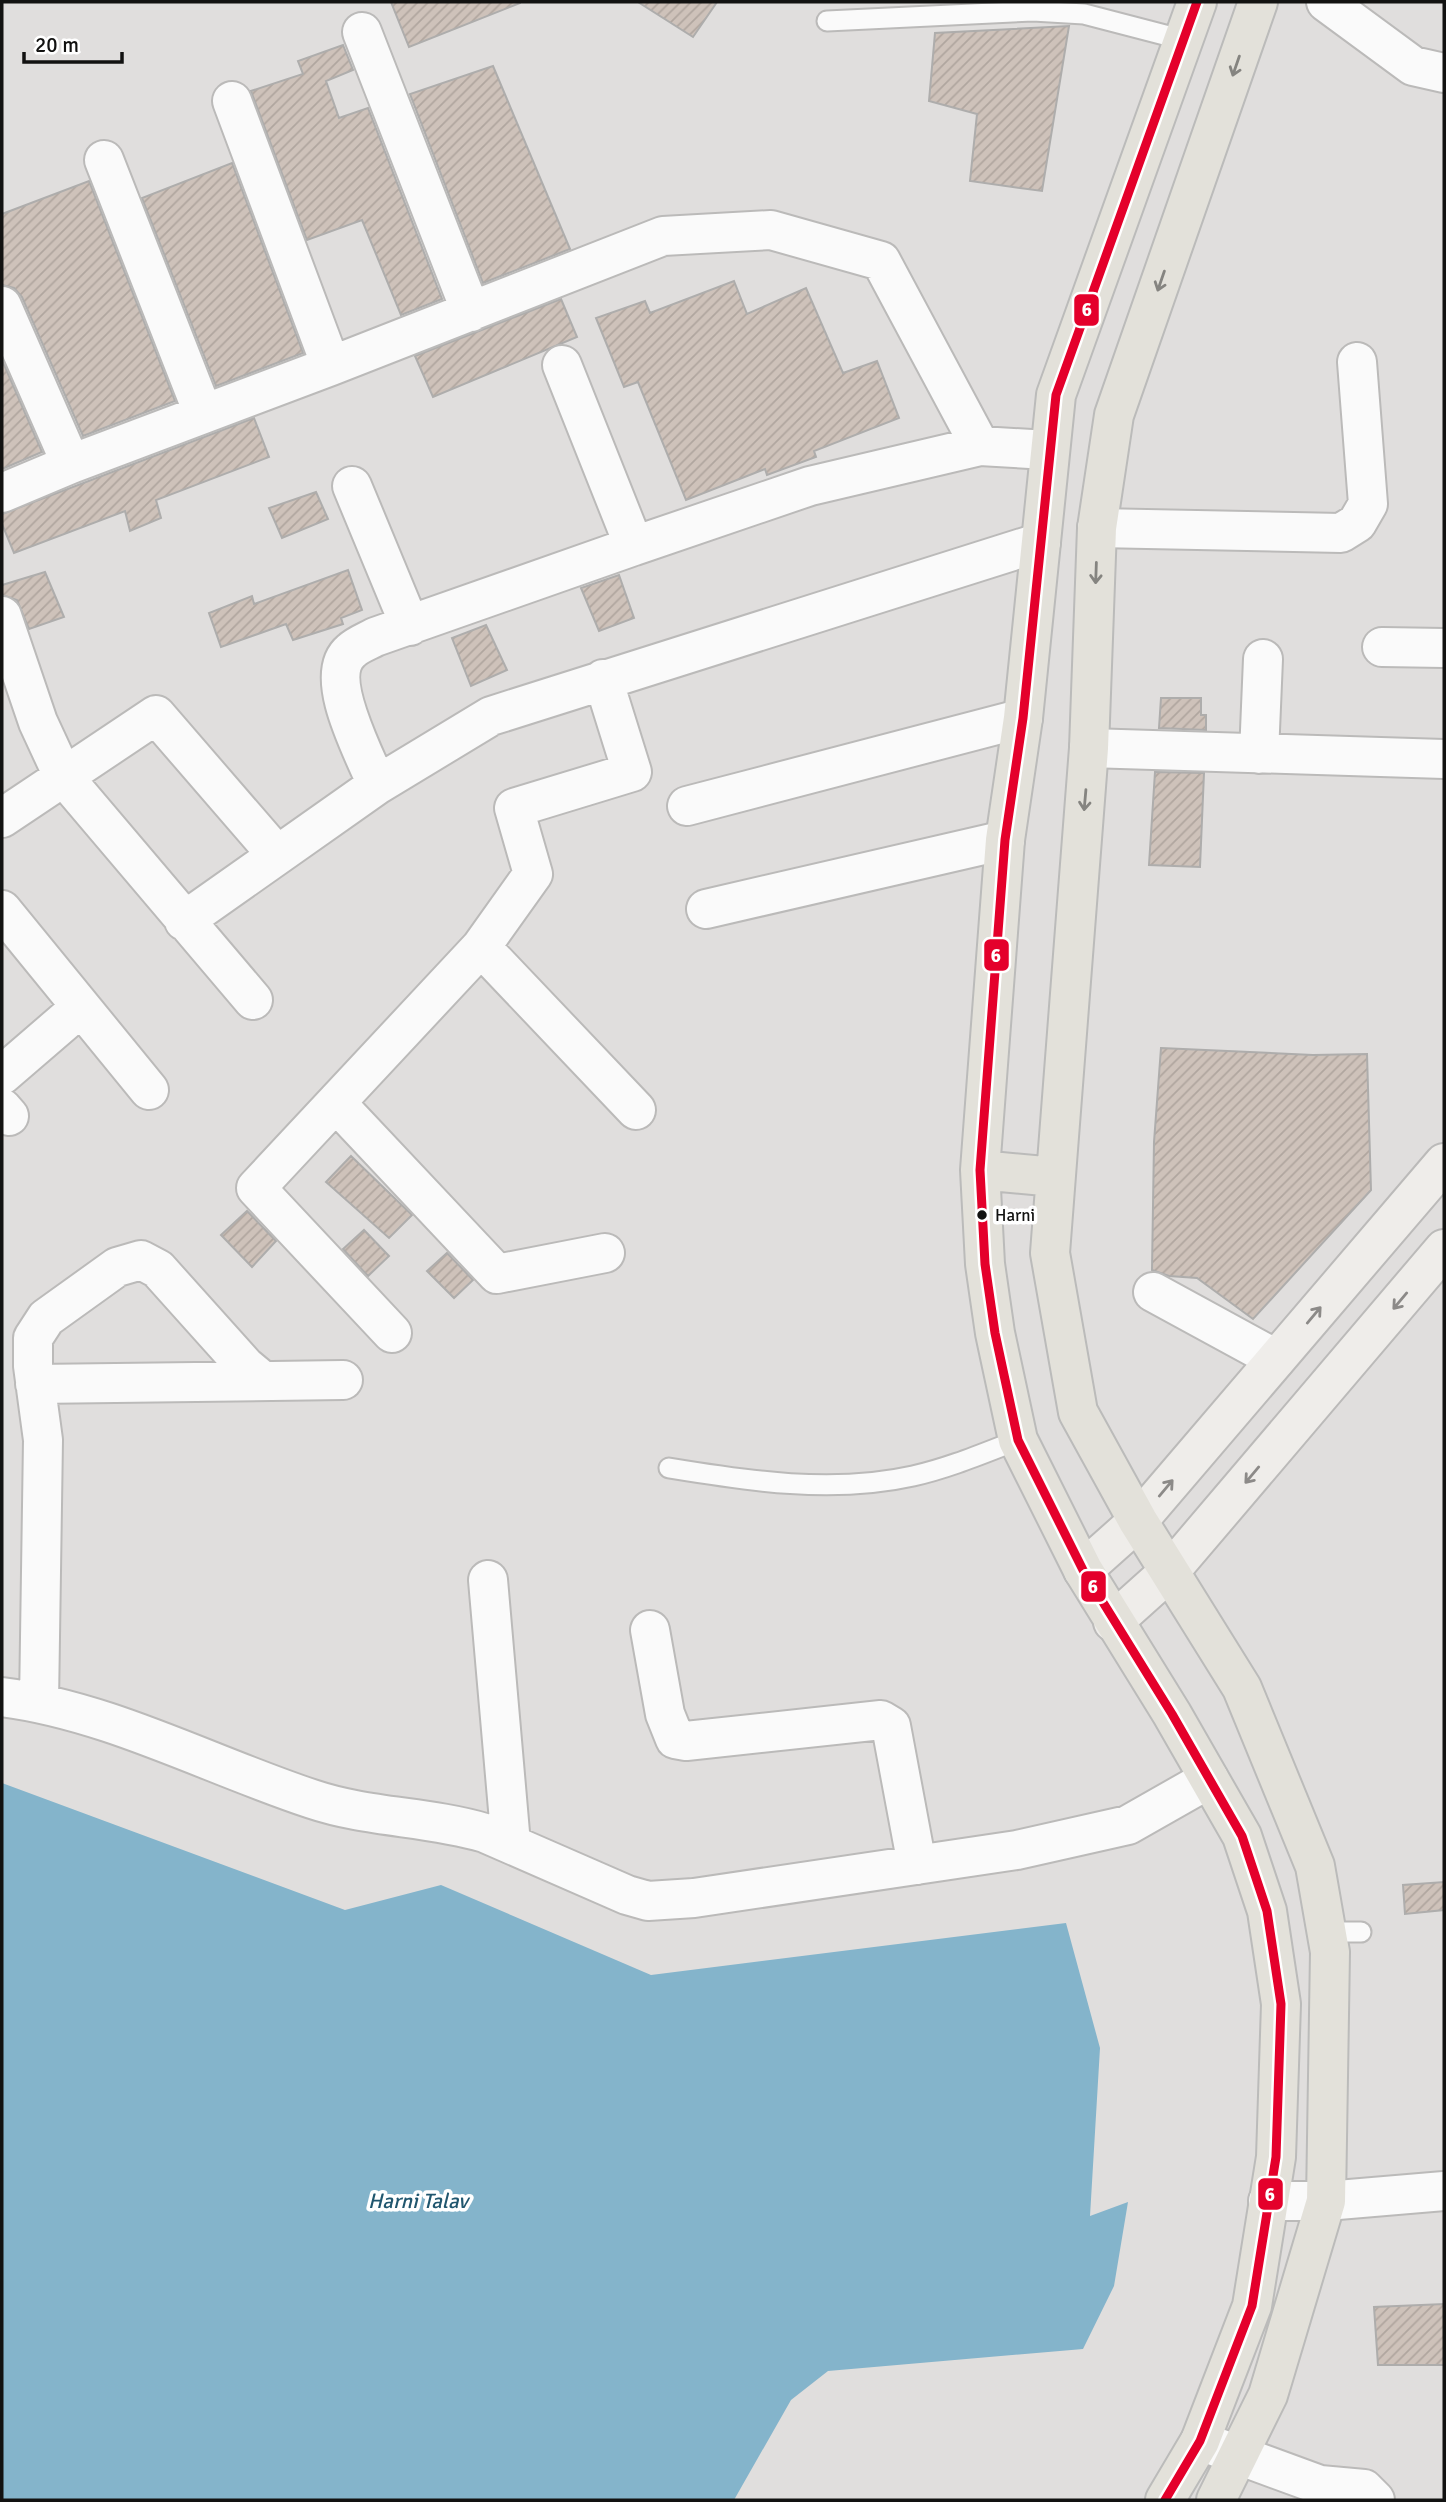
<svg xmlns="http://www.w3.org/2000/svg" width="1446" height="2502" viewBox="0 0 1446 2502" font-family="Signika,sans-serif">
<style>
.water{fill:#84b4cb}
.building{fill:url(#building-hatch);stroke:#aeadac;stroke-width:2}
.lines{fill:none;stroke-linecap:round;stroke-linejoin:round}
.lane-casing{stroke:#bbbab9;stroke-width:23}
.street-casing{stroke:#bbbab9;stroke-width:42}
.secondary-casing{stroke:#bbbab9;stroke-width:42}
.primary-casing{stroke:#bbbbba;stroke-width:42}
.lane{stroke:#fafafa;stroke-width:19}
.street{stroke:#fafafa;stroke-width:38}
.secondary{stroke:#efedea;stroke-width:38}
.primary{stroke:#e3e1da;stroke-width:38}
.bus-1-casing{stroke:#fff;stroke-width:14}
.bus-1{stroke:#e4002b;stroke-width:9}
.oneway{stroke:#858480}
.oneway2{stroke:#8c8a88}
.bus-dot{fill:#121211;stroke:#fff;stroke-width:2.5}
.labels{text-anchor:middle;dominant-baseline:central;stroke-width:7;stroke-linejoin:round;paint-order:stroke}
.bus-label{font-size:17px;fill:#121211;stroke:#fff;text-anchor:start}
.water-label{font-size:21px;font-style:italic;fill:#20566e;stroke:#fff}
.line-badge{stroke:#fff;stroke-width:2.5}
.badge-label{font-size:19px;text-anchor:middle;font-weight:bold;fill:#fff}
</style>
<defs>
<pattern id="building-hatch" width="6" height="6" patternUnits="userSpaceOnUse" patternTransform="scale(1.75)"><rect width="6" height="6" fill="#cec2ba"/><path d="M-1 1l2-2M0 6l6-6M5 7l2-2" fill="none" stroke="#b0a69f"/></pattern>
</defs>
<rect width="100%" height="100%" fill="#e0dedd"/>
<path class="water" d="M2,1783l343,127 96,-25 210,90 415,-52 34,125 -10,168 38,-14 -14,84 -31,63 -255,22 -37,29 -57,100h-732z"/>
<path class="building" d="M391,2h129v1l-111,44z
M638,2h79l-24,35z
M1069,26l-27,165 -72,-10 7,-67 -48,-13 6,-68z
M343,45l10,25 -27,11 13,37 29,-10 74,191 -41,16 -39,-95 -55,20 -56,-149 52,-17 -5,-13z
M493,66l77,183 -87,34 -73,-189z
M232,163l71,190 -87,33 -74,-188z
M89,181l86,220 -92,35 -61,-139 -8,-9 -12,-3v-71z
M734,281l13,33 59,-26 37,85 34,-12 22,57 -85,33 2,6 -49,18 -2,-6 -79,31 -48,-118 -14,5 -28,-69 49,-17 5,12z
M561,299l16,38 -144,60 -18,-41z
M2,360l40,92 -40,17z
M254,418l15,39 -113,43 5,18 -31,13 -5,-20 -111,42 -12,-29v-10z
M316,492l12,27 -46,19 -13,-30z
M348,570l14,40 -21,8 2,6 -50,16 -7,-16 -65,23 -12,-34 43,-17 2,8z
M45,572l19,45 -35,12 -12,-29 -15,-5v-10z
M619,575l15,43 -35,13 -18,-43z
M486,625l21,45 -36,16 -19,-48z
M1161,698h40v17h5v15l-47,-2z
M1155,772l49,1 -4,94 -51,-2z
M1161,1048l152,7 54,-1 4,136 -118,129 -56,-41 -28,-2 -17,-6 2,-128z
M351,1156l61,59 -23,23 -63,-56z
M247,1211l29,30 -24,26 -31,-32z
M364,1230l25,26 -21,20 -25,-27z
M447,1253l26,27 -19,18 -27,-27z
M1444,1882v28l-39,4 -2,-29z
M1444,2304v61h-66l-4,-58z"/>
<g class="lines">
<defs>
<path id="lane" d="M827,21l206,-10 51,3 100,26
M669,1468c79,13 164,26 244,8 36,-8 71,-23 105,-36
M1326,1932h35"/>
<path id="street" d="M1326,2l87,64 31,7
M362,32l109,280
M232,101l99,265
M104,160l99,253
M2,306l69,158
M562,365l72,181 176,-60 170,-40 68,4
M352,486l58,140
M2,493l69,-29 260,-98 332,-130 108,-6 110,31 99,185
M1097,528l244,5 16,-10 11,-19 -11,-142
M2,616l36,106 25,54 190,224
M1382,647l62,1
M1089,748l355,11
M1259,754l4,-95
M377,785c-12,-30 -56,-109 -26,-134 6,-6 17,-10 24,-14l259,-91
M687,806l336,-88
M2,818l154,-103 121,140
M706,909l299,-69
M2,910l147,180
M184,921l193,-136 114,-69 550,-174
M481,947l155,163
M2,1075l79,-68
M336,1103l161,171 108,-21
M2,1108l7,8
M1153,1292l123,67
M392,1333l-136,-145 225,-241 52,-73 -19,-66 118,-36 -29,-93
M35,1384l308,-4
M488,1580l23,264
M650,1630l15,84 10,25 11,2 195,-21 10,6 26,139
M2,1697c108,14 207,68 310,102 56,19 116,17 173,34l142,62 21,6 46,-3 323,-48 111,-25 81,-46
M39,1703l4,-263 -10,-74v-28l13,-20 71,-51 24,-7 17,9 87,97 18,15
M1268,2201h58l118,-10
M1200,2441l120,44 44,4 11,11"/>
<path id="secondary" d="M1083,1570l55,-49 306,-358
M1113,1622l58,-52 273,-321"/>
<path id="primary" d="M980,1170l75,7
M1165,2500l35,-59 52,-135 24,-149 5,-153 -14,-93 -25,-75 -70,-122 -89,-144 -65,-130 -23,-107 -10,-69 -5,-94 25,-330 18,-122 33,-323 141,-393
M1216,2500l52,-105 58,-194 4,-249 -15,-86 -73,-178 -104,-167 -60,-109 -28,-159 39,-505 8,-220 17,-113 144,-413"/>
</defs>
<use href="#lane" class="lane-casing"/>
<use href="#street" class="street-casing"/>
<use href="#secondary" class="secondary-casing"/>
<use href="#primary" class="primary-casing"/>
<use href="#lane" class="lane"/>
<use href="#street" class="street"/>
<use href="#secondary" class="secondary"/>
<use href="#primary" class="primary"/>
<defs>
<path id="bus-1" d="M1165,2500l35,-59 52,-135 24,-149 5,-153 -14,-93 -25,-75 -70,-122 -89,-144 -65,-130 -23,-107 -10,-69 -5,-94 25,-330 18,-122 33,-323 141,-393"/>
</defs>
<use href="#bus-1" class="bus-1-casing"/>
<use href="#bus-1" class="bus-1"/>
</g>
<defs><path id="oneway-shaft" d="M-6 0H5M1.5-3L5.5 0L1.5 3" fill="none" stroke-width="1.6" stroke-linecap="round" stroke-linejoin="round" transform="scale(1.75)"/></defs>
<g class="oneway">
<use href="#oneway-shaft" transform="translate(1236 66) rotate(109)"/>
<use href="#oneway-shaft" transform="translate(1161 281) rotate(109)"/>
<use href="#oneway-shaft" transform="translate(1096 573) rotate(92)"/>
<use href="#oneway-shaft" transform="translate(1085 800) rotate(95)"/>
</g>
<g class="oneway2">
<use href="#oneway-shaft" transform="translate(1400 1301) rotate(130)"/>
<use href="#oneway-shaft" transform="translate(1314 1315) rotate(-50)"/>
<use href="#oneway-shaft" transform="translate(1252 1475) rotate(130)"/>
<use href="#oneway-shaft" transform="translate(1166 1488) rotate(-50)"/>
</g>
<circle class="bus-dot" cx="982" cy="1215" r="6"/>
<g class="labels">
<g class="bus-label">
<text x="995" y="1215">Harni</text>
</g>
<g class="water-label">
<text x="418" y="2201">Harni Talav</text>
</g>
</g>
<g class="line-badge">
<rect x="1073" y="293" width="27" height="34" rx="7" fill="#e4002b"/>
<rect x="983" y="938" width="27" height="34" rx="7" fill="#e4002b"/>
<rect x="1080" y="1570" width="27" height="33" rx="7" fill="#e4002b"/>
<rect x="1257" y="2177" width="27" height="34" rx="7" fill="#e4002b"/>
</g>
<g class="badge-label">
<text x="1087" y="316">6</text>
<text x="996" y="962">6</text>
<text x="1093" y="1593">6</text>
<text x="1270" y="2201">6</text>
</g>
<rect width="1446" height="2502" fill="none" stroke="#121211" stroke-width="7"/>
<path d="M24 52v10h98v-10" fill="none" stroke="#121211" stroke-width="3.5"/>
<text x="35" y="52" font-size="21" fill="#121211" stroke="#ffffff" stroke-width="5" paint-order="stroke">20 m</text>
</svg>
